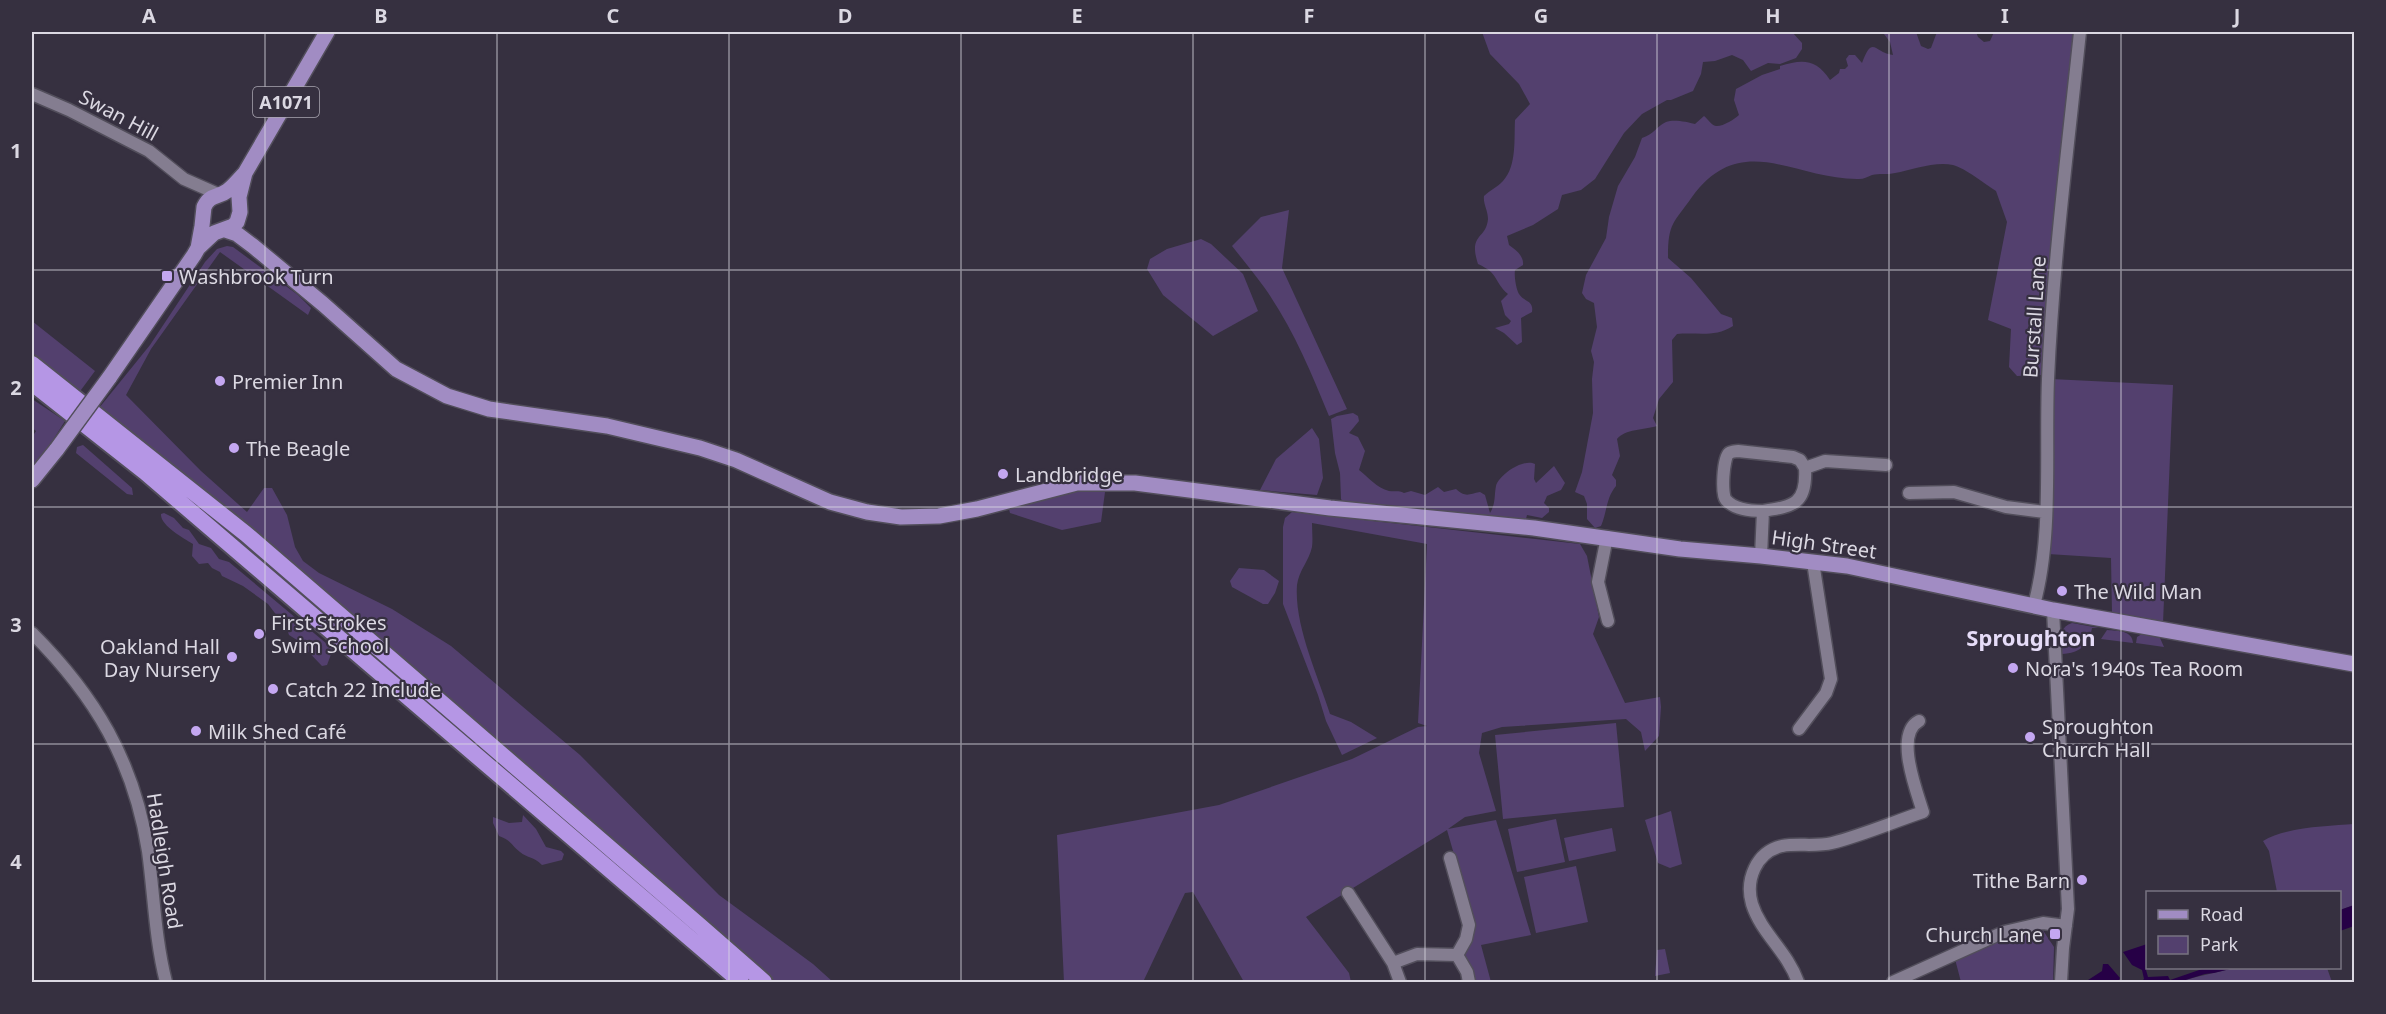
<svg xmlns="http://www.w3.org/2000/svg" width="2386" height="1014" viewBox="0 0 2386 1014" font-family="'Noto Sans',sans-serif">
<style>
.green{fill:#53406e}
.water{fill:#260046}
.lines{fill:none;stroke-linecap:round;stroke-linejoin:round}
.minor-casing{stroke:#524e5b;stroke-width:15}
.major-casing{stroke:#524e5b;stroke-width:18}
.highway-casing{stroke:#524e5b;stroke-width:20}
.minor{stroke:#847d90;stroke-width:12}
.major{stroke:#a18cc3;stroke-width:15}
.highway{stroke:#b596e5;stroke-width:16}
.major-bridge-casing{stroke:#524e5b;stroke-width:18;stroke-linecap:butt}
.major-bridge{stroke:#a18cc3;stroke-width:15}
.grid{fill:none;stroke:#dbd8e2;stroke-width:1.5;stroke-opacity:0.55}
.poi-dot{fill:#c4a7f1;stroke:#363040;stroke-width:2}
.labels{text-anchor:middle;dominant-baseline:central;stroke-width:4.5;stroke-linejoin:round;paint-order:stroke}
.shield{fill:#363040;stroke:#aaa6b1;stroke-width:1.5}
.shield-label{font-size:18px;font-weight:bold;fill:#dbd8e2}
.street-label{font-size:20px;fill:#dbd8e2;stroke:#363040}
.poi-label{font-size:20px;fill:#dbd8e2;stroke:#363040;text-anchor:start}
.quarter-label{font-size:22px;font-weight:bold;fill:#e6dcf8;stroke:#363040}
.neatline{fill:none;stroke:#dbd8e2;stroke-width:2}
.grid-label{font-size:20px;text-anchor:middle;font-weight:bold;fill:#dbd8e2}
</style>
<rect width="100%" height="100%" fill="#363040"/>
<path class="green" d="M1482,32h310l10,11v6l-6,9 -16,6 -12,-1 -17,8 -8,-11 -11,-5 -17,6 -12,1 -2,12 -8,17 -22,9h-4l-25,14 -18,19 -29,46 -14,11 -19,5 -4,14 -25,16 -26,11 2,9c7,5 15,11 14,20l-8,5c-1,6 1,19 4,24 5,8 15,6 13,18l-11,6 1,24 -5,3 -13,-12 -9,-5 14,-4 2,-3 -6,-6 -4,-14 7,-7c-15,-13 -8,-20 -30,-30 -10,-31 8,-24 10,-45 0,-9 -5,-15 -4,-23 6,-6 14,-9 19,-15 14,-15 11,-42 12,-61l15,-16 -11,-20 -29,-30z
M1885,32h31l5,14 7,3 3,-1 6,-16h39l2,5 6,5 6,-1 4,-9h86l-27,270 -12,73 -24,1 -8,-9 2,-38 -23,-9 19,-98 -11,-31c-11,-7 -31,-23 -43,-26 -18,-4 -41,5 -58,8 -8,2 -16,0 -23,2 -5,2 -8,4 -13,4 -65,1 -117,-50 -167,18 -19,27 -24,26 -24,61l23,20 30,36 11,4 1,8c-19,12 -35,6 -56,8l-5,6 1,42 -14,17 -6,19 4,8c-13,4 -32,3 -40,13l3,17 -8,19 4,5v6c-10,12 -9,26 -15,40l-6,2 -8,-9v-15l-3,-8 -9,-4 7,-20 11,-59 -1,-34 2,-17 -3,-11 6,-24 -3,-24 -8,-4 -4,-6 4,-18 20,-37 3,-21 9,-31 17,-29 7,-19c11,-3 15,-12 24,-16 8,-3 21,0 29,2l9,-8c4,3 7,9 12,10 6,1 19,-7 23,-11l-5,-15 2,-11 26,-14 18,-6v-3c23,-7 36,-7 50,14l9,-7 1,-4h5l3,-3 -2,-7 3,-4h6l7,8c11,-29 12,-10 31,-8l-3,-13 -6,-8z
M1289,210l-7,58 65,141 -18,7c-18,-44 -37,-90 -65,-129 -10,-14 -21,-27 -32,-41l29,-29z
M1201,239l10,5 32,30 15,37 -45,25 -50,-41 -16,-26 3,-10 17,-10z
M227,246l6,1 65,48 13,13 -3,7 -88,-63 -69,97 -25,46 75,76 46,41 17,-24h8l15,27 8,32 8,14 16,12 73,36 59,37 129,109 139,140 94,69 20,18h-64l-670,-574 51,-63 55,-83 12,-13z
M32,321l63,50 -17,23 -46,-36z
M2051,379l122,6 -10,238 -51,-10 -1,-55 -63,-4z
M32,399l33,22 -12,19 4,9 -25,31v-43l4,-6 -4,-3z
M1353,413l5,3 1,5 -10,12 9,4 7,14 -6,19c9,7 18,18 30,21 6,1 9,-1 15,2l7,-2 14,4 13,-8 6,5 12,-3c10,9 13,5 24,3l5,3 5,18c6,-10 4,-17 6,-27 3,-11 27,-28 39,-22l-1,15 2,4 18,-17 11,17 -4,7 -14,6 -3,7 5,5v4l-7,6 -15,-3 -1,4 4,3 -185,-17 -4,-6 -1,-26 -5,-20 -4,-34 6,-3z
M1312,428l7,11 4,39 -6,17 -57,-5 16,-31z
M83,445l49,43 1,7 -6,-1 -51,-41 1,-6z
M1069,491l36,1 -4,30 -39,8 -52,-17 -2,-8z
M1292,512l288,32 7,12 12,61 -6,17 32,69 35,-6 1,10 -2,29 -14,15 -4,-19 -15,-13 -124,8 -20,6 -3,20 17,58 -31,6 -17,12 48,-9 35,115 -50,10 10,37h-19l-8,-27 6,-45 -23,-80 -141,87 43,56 2,9h-107l-51,-90 -8,1 -42,89h-79l-7,-147 162,-30 133,-46 66,-32 9,-1 -9,-3 9,-179 -115,-21c0,8 1,16 0,24 -3,14 -13,23 -15,38 -3,40 21,91 33,129l21,8 26,16 -35,17 -16,-34 -8,-26 -35,-91v-77l2,-9z
M164,513l10,5 9,10 6,2 10,14 12,4 8,11 10,3 104,87 -6,16 -5,1 -25,-26 -8,-5 -2,-6 -19,-25 -25,-18 -21,-10 -2,-4 -8,-4 -4,-5 -9,1 -7,-8 1,-12c-10,-6 -33,-19 -32,-30z
M1239,568l25,2 15,11 -4,12 -7,11h-5l-31,-17 -2,-6z
M2072,623l27,5h-7c-3,17 -12,25 -30,26l-2,6c0,-14 -4,-32 12,-37z
M2107,630c11,1 25,0 26,13l-32,-4z
M2142,634l18,4 4,9 -28,-4 1,-6z
M1616,723l8,84 -121,12 -8,-84z
M1671,811l11,53 -12,4 -12,-5 -13,-43z
M523,815l13,14 10,18 15,4 3,3 -2,6 -20,5c-9,-9 -15,-7 -22,-13 -9,-7 -9,-12 -21,-16l-6,-13v-6l16,6 13,-1z
M1556,819l9,43 -48,10 -9,-43z
M2354,824v81l-14,5v-18h-63l-8,-41 -6,-10c22,-14 65,-15 91,-17z
M1612,828l4,23 -47,10 -5,-23z
M1576,866l12,56 -52,11 -12,-56z
M2042,929l12,18 -1,35h-92l-6,-23 58,-27z
M1665,949l5,24 -15,3 2,-26z
M2234,968h93l5,14h-153c18,-6 36,-9 55,-14z"/>
<path class="water" d="M2354,905v21l-14,5v-21z
M2147,944l1,24h7l-9,2 2,7 20,-1 2,4 35,-12h29l-20,5 -9,1 -26,8h-38l3,-3 -2,-9 -10,-5 -9,-13z
M2103,964h5l12,14 -2,4h-33l17,-11z"/>
<g class="lines">
<defs>
<path id="minor" d="M32,94l37,16 80,41 35,28 34,15
M1909,493l45,-1 52,15 39,5
M1763,511c-12,0 -28,-1 -37,-11 -5,-5 -3,-42 3,-47 1,-1 7,-2 9,-2l55,6 7,3 5,8
M1607,537l-9,45 10,39
M1761,556l2,-45c31,-5 44,-7 42,-43l20,-7 61,4
M2034,605c19,-69 11,-153 14,-226 5,-116 20,-232 32,-347
M2053,610l15,299 -5,39 -2,34
M32,633c63,63 102,128 116,218 6,44 7,88 18,131
M1799,729l27,-36 5,-14 -18,-117
M1450,858l19,67 -3,14 -9,16
M1348,893l45,70 7,19
M1393,963l24,-9 40,1 10,17 2,10
M1798,982c-11,-31 -37,-49 -46,-78 -7,-24 4,-52 30,-58 16,-3 33,1 50,-3 31,-8 61,-21 91,-31 -6,-20 -29,-78 -4,-91
M1893,982l111,-50 39,-9 23,3"/>
<path id="major" d="M225,230l12,4 16,12 70,58 73,65 51,27 42,13 118,17 93,22 36,12 94,42 37,10 34,5 38,-1 38,-7 100,-26h58l195,25 204,20 146,21 81,7 86,10 206,44 301,54
M198,248l16,-15 19,-7 4,-4 3,-10 -1,-15 6,-24
M109,378l85,-123 4,-7 4,-22 2,-19c6,-13 14,-9 23,-16 7,-5 12,-12 18,-18l82,-141
M32,480l25,-31"/>
<path id="highway" d="M32,364l214,170 453,391 65,57
M32,383l113,89 596,510"/>
</defs>
<use href="#minor" class="minor-casing"/>
<use href="#major" class="major-casing"/>
<use href="#highway" class="highway-casing"/>
<use href="#minor" class="minor"/>
<use href="#major" class="major"/>
<use href="#highway" class="highway"/>
<defs>
<path id="major-bridge" d="M57,449l52,-71"/>
</defs>
<use href="#major-bridge" class="major-bridge-casing"/>
<use href="#major-bridge" class="major-bridge"/>
</g>
<path class="grid" d="M265,32v950M497,32v950M729,32v950M961,32v950M1193,32v950M1425,32v950M1657,32v950M1889,32v950M2121,32v950M32,270h2322M32,507h2322M32,744h2322"/>
<g class="poi-dot">
<rect x="161" y="270" width="12" height="12" rx="3"/>
<circle cx="220" cy="381" r="6"/>
<circle cx="234" cy="448" r="6"/>
<circle cx="1003" cy="474" r="6"/>
<circle cx="2062" cy="591" r="6"/>
<circle cx="259" cy="634" r="6"/>
<circle cx="232" cy="657" r="6"/>
<circle cx="2013" cy="668" r="6"/>
<circle cx="273" cy="689" r="6"/>
<circle cx="196" cy="731" r="6"/>
<circle cx="2030" cy="737" r="6"/>
<circle cx="2082" cy="880" r="6"/>
<rect x="2049" y="928" width="12" height="12" rx="3"/>
</g>
<g class="labels">
<rect class="shield" x="253" y="87" width="66" height="30" rx="4.5"/>
<g class="shield-label">
<text x="286" y="102">A1071</text>
</g>
<g class="street-label">
<text transform="translate(119 115) rotate(28)">Swan Hill</text>
<text transform="translate(2034 317) rotate(-86)">Burstall Lane</text>
<text transform="translate(1824 544) rotate(8)">High Street</text>
<text transform="translate(165 861) rotate(81)">Hadleigh Road</text>
</g>
<g class="poi-label">
<text x="179" y="276">Washbrook Turn</text>
<text x="232" y="381">Premier Inn</text>
<text x="246" y="448">The Beagle</text>
<text x="1015" y="474">Landbridge</text>
<text x="2074" y="591">The Wild Man</text>
<text x="271" y="622">First Strokes<tspan x="271" dy="23">Swim School</tspan></text>
<text x="220" y="646" text-anchor="end">Oakland Hall<tspan x="220" dy="23">Day Nursery</tspan></text>
<text x="2025" y="668">Nora's 1940s Tea Room</text>
<text x="285" y="689">Catch 22 Include</text>
<text x="2042" y="726">Sproughton<tspan x="2042" dy="23">Church Hall</tspan></text>
<text x="208" y="731">Milk Shed Café</text>
<text x="2070" y="880" text-anchor="end">Tithe Barn</text>
<text x="2043" y="934" text-anchor="end">Church Lane</text>
</g>
<g class="quarter-label">
<text x="2031" y="637">Sproughton</text>
</g>
</g>
<rect width="2386" height="1014" fill="none" stroke="#363040" stroke-width="66"/>
<rect x="2146" y="891" width="195" height="78" fill="#363040" stroke="#787381" stroke-width="1.5"/>
<rect x="2158" y="910" width="30" height="9" fill="#a18cc3" stroke="#787381" stroke-width="1.5"/>
<text x="2200" y="921" font-size="18" fill="#dbd8e2">Road</text>
<rect x="2158" y="936" width="30" height="18" fill="#53406e" stroke="#787381" stroke-width="1.5"/>
<text x="2200" y="951" font-size="18" fill="#dbd8e2">Park</text>
<rect x="33" y="33" width="2320" height="948" class="neatline"/>
<g class="grid-label">
<text x="149" y="23">A</text>
<text x="381" y="23">B</text>
<text x="613" y="23">C</text>
<text x="845" y="23">D</text>
<text x="1077" y="23">E</text>
<text x="1309" y="23">F</text>
<text x="1541" y="23">G</text>
<text x="1773" y="23">H</text>
<text x="2005" y="23">I</text>
<text x="2237" y="23">J</text>
<text x="16" y="158">1</text>
<text x="16" y="395">2</text>
<text x="16" y="632">3</text>
<text x="16" y="869">4</text>
</g>
</svg>
